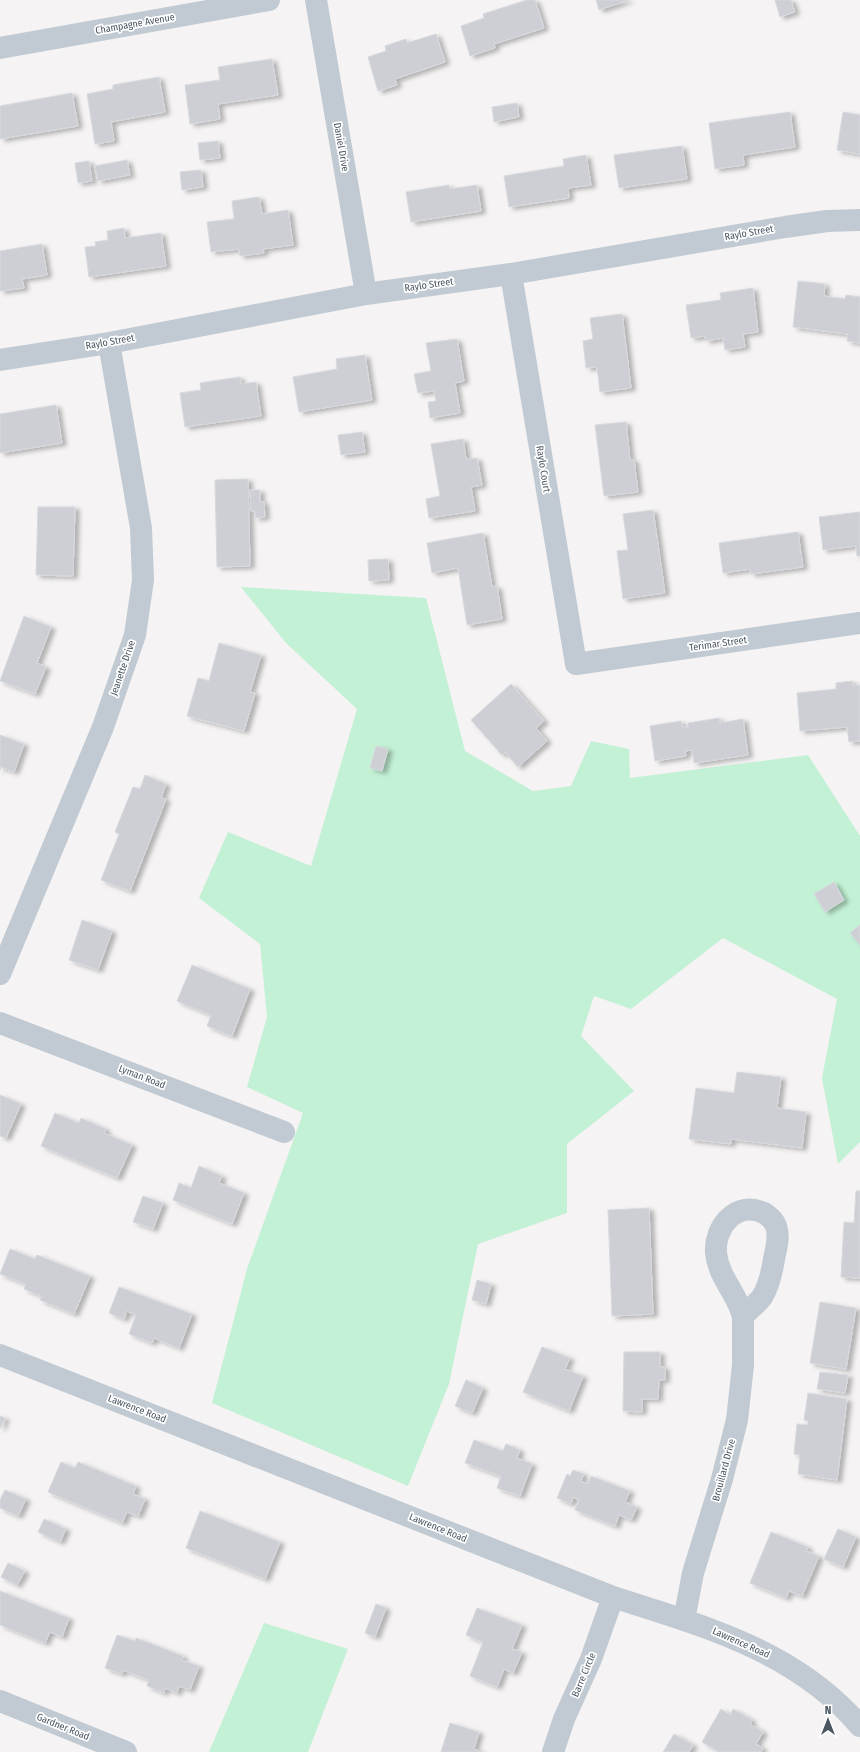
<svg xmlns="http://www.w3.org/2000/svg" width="860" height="1752" viewBox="0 0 860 1752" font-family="'Fira Sans Condensed',sans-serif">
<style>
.green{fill:#c3f1d5}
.building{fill:#cdcfd5;stroke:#d7d9de;filter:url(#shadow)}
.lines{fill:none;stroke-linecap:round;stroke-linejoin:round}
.minor{stroke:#c1cad2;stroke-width:22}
.labels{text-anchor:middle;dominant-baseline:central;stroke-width:3.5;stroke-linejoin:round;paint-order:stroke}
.street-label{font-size:10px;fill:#4a5661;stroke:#fff}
</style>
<defs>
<filter id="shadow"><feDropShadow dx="4.5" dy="2.5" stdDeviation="2" flood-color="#0004"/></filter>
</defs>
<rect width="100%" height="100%" fill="#f5f3f3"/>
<path class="green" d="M241,587l185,11 39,153 68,40 38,-5 20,-45 38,8 1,29 178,-23 52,81v306l-22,22 -16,-86 15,-79 -114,-61 -92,71 -37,-13 -13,40 53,55 -67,53v69l-89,31 -29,140 -41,102 -196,-83 35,-134 56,-156 -56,-26 20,-70 -7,-73 -61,-46 29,-66 83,34 46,-157 -71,-66z
M264,1623l84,26 -40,103h-99z"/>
<path class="building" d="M527,0h8l9,28 -50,16 1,4 -25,8 -9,-30 23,-8 -1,-4z
M596,0h33l-30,10z
M775,0h16l4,12 -15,5z
M436,34l9,28 -50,17 2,6 -19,6 -10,-34 18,-6 -1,-5 21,-7 1,4z
M272,59l6,36 -60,9 2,15 -30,5 -5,-39 35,-5 -2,-13z
M159,77l6,35 -54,10 3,19 -19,3 -8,-50 26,-5v-4z
M72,93l6,33 -78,13v-33z
M517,103l2,14 -25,5 -2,-15z
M790,112l5,35 -52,8 1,10 -29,4 -6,-46z
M843,112l17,3v39l-23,-4z
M218,141l2,17 -20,2 -2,-17z
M682,146l5,33 -68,9 -5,-33z
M586,155l5,30 -23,3 1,10 -60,9 -5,-31 60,-10 -1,-7z
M127,160l3,15 -32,6 -3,-15z
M89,161l3,20 -14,2 -3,-20z
M201,170l2,17 -21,3 -2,-18z
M449,185l1,4 27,-4 4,26 -70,11 -5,-30z
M259,197l3,17 26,-4 5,35 -30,4 1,4 -24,3 -1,-7 -28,3 -4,-30 27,-3 -2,-18z
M124,228l1,10 36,-5 5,33 -77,11 -4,-30 11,-1 -1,-4 13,-2 -1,-9z
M42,244l5,31 -25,4 2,9 -24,3v-40z
M798,281l27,3 -1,12 21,3 1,-4 14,2v46l-13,-2 1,-7 -55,-7z
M753,288l5,44 -15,2 2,13 -20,3 -2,-12 -17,3 -1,-5 -14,2 -5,-33 35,-5 -1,-7z
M622,314l9,74 -31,4 -3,-25 -11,1 -3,-27 10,-2 -3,-21z
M457,339l7,42 -9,2 5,30 -30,5 -2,-16 8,-1 -2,-10 -16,2 -4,-19 17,-3 -5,-28z
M365,355l7,45 -73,12 -6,-35 44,-8 -1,-10z
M240,377l1,7 15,-2 5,34 -76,11 -5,-34 21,-3 -1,-7z
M56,405l6,38 -62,10v-39z
M626,422l4,38h4l4,32 -34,4 -9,-71z
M362,432l3,20 -24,3 -3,-20z
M463,439l3,20 11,-1 5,27 -11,2 4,24 -46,7 -3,-19 14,-3 -9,-52z
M248,479l2,87 -33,1 -2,-87z
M250,490h10v12h4l1,15 -10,1v-7h-4z
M38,507h37l-2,69 -37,-1z
M653,510l12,83 -42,6 -6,-48 11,-1 -5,-36z
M860,512v44h-3l-1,-10 -33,4 -4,-33z
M798,532l5,35 -52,7 -1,-5 -27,4 -4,-30z
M483,533l9,54 5,-1 5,33 -35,6 -9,-57 -26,5 -5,-30z
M388,559l1,21 -20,1 -1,-21z
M24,616l27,11 -14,36 9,4 -11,27 -35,-13z
M219,643l42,12 -11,37 5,1 -11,38 -57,-15 11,-38 11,3z
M852,681l1,5 7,-1v56l-11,1 -2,-15 -47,4 -3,-38 39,-4v-6z
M511,684l33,37 -8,7 11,13 -29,26 -13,-15 -3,3 -31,-35z
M719,718l1,5 23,-4 5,36 -54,8 -2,-13 -7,1 1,5 -31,5 -5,-35 31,-5 1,6h6v-4z
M0,735l24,9 -10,28 -13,-5 -1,3z
M376,746l12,3 -6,22 -12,-3z
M145,775l21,9 -5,14 5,1 -36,92 -29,-11 18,-46 -4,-2 18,-45 7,2z
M834,882l10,18 -19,12 -11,-18z
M82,920l30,11 -14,39 -29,-10z
M860,925v20l-10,-12z
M192,965l58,24 -18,47 -25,-10 4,-11 -34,-14z
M737,1072l44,5 -4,31 29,4 -4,36 -71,-9v5l-42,-5 7,-51 38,5z
M0,1095l21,9 -15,34 -6,-2z
M55,1113l24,10 2,-5 25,11 -2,4 28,12 -15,33 -76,-32z
M199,1166l23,10 -3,7 25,10 -12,31 -59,-24 6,-17 12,5z
M856,1191h4v87l-19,-1 3,-55 10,1z
M143,1196l20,7 -10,26 -20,-7z
M649,1208l4,106 -41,2 -4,-106z
M10,1249l25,10 2,-4 53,21 -16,38 -34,-14 2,-4 -18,-7 2,-5 -26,-10z
M477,1280l14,4 -5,20 -14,-4z
M119,1287l73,27 -13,34 -25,-10 -2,5 -23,-9 7,-19 -9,-4 -3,8 -15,-6z
M820,1302l36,6 -10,61 -36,-6z
M542,1347l28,11 -5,11 18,7 -14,35 -46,-19z
M624,1352h36v15h5v13h-6l-1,19h-16v13l-19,-1z
M820,1372l28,3 -3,18 -28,-4z
M466,1380l17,8 -11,25 -17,-7z
M808,1393l39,6 -10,81 -39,-6 2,-19 -6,-1 3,-30 11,1v-4l-4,-1z
M0,1416l5,2 -5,11z
M474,1440l29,11 3,-7 14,6 -3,8 15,6 -12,32 -23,-8 4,-12 -36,-13z
M61,1462l14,6 3,-6 58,24 -3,8 12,5 -7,17 -11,-4 -5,11 -74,-31z
M573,1470l11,4 -3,7 7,3 3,-8 39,15 -5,11 12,5 -6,13 -12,-5 -4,11 -40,-16 4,-10 -6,-3 -2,7 -14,-6 10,-24 3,2z
M5,1490l21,9 -8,17 -18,-8v-8z
M200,1511l80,31 -15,37 -79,-31z
M44,1519l22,10 -6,13 -22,-10z
M838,1529l18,8 -13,30 -19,-8z
M771,1532l37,15 -2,4 13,5 -17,40 -13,-5 -3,7 -36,-15z
M8,1563l17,8 -8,14 -16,-8z
M0,1591l69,27 -7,19 -12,-5 -5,11 -45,-18z
M376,1604l10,4 -11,29 -10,-4z
M477,1608l45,17 -10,24 10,3 -9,21 -9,-4 -7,18 -27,-11 13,-34 -17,-7z
M117,1635l18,6 1,-3 47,18 -1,4 17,6 -9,24 -11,-4 -2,7 -12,-5 -1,5 -17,-7 2,-6 -26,-10 -1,4 -17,-6z
M721,1709l9,6 3,-6 19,11 -2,4 13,8 -7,12 7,4 -2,4h-42l-17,-10z
M450,1723l29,9 -5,17 9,3h-42z
M674,1734l19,11 -4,7h-26z"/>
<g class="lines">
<path class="minor" d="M316,0l50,294
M0,48l269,-48
M511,274l65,390 284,-41
M0,360l109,-17 257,-49 145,-20 274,-47 42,-6 33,-1
M0,974l103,-247 32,-92 8,-55 -2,-52 -32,-185
M0,1023l284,109
M0,1355l613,242c91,29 183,54 247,129
M684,1620l9,-47 29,-94 15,-59 6,-55v-48c6,-8 14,-13 19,-20 7,-11 10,-25 12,-38 2,-10 6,-22 2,-33 -2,-5 -7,-10 -12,-13 -28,-13 -50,14 -48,40 3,26 22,41 27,64
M0,1701l126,51
M553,1752l11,-33 27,-60 22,-62"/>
</g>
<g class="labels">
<g class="street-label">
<text transform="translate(135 24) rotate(-10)">Champagne Avenue</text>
<text transform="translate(341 147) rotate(80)">Daniel Drive</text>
<text transform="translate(749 233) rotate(-10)">Raylo Street</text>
<text transform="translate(429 285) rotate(-8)">Raylo Street</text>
<text transform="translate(110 342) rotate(-10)">Raylo Street</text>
<text transform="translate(543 469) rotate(81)">Raylo Court</text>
<text transform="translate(718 644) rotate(-8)">Terimar Street</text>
<text transform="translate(123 668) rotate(-71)">Jeanette Drive</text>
<text transform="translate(142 1077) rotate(21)">Lyman Road</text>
<text transform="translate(137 1409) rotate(21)">Lawrence Road</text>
<text transform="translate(724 1470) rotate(-75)">Brouillard Drive</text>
<text transform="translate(438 1528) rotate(22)">Lawrence Road</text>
<text transform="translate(741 1643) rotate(24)">Lawrence Road</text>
<text transform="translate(584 1675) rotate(-67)">Barre Circle</text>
<text transform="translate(63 1727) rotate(22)">Gardner Road</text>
</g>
</g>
<g transform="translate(828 1720)" stroke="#ffffff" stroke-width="3" paint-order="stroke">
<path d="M0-3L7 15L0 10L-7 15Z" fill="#4a5661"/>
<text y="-6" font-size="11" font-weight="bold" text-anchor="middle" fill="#4a5661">N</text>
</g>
</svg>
